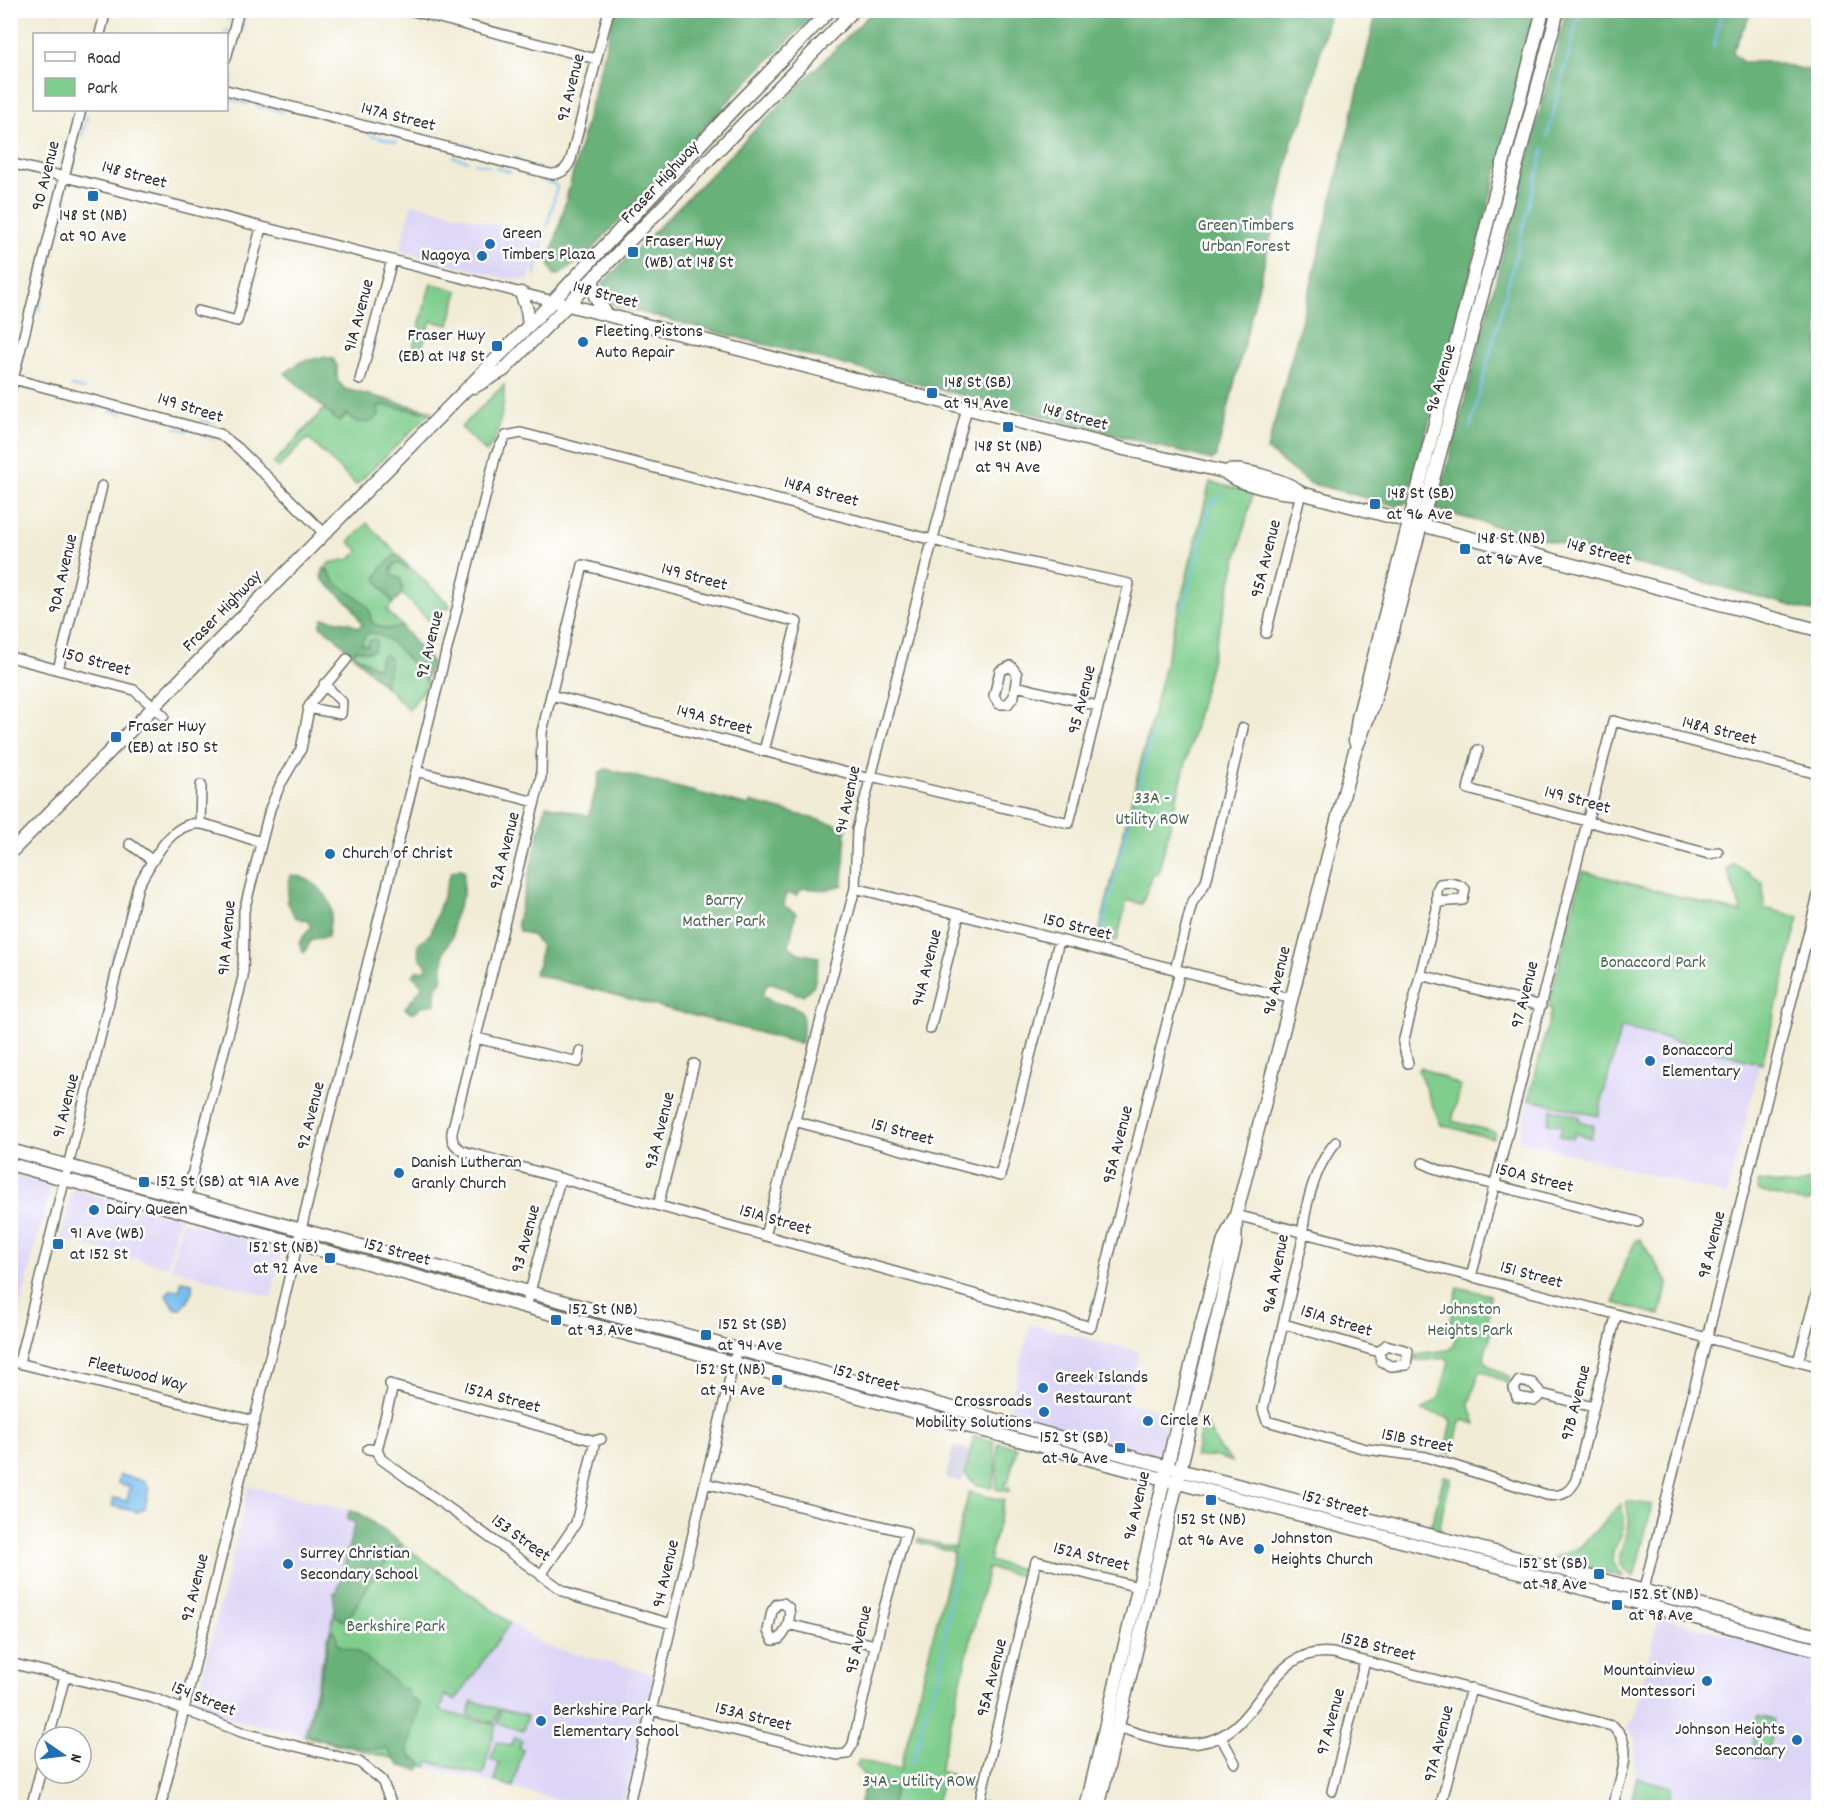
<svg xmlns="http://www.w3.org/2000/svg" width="1829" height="1818" viewBox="0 0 1829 1818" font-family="Dekko,sans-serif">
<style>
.built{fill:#ddd5f6}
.industrial{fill:#c2c1dc}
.green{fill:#80ce8e;stroke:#567c5c;stroke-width:1.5}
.forest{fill:#68b179;stroke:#4a6e52;stroke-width:1.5}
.water{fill:#78bff0;stroke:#52758e;stroke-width:1.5}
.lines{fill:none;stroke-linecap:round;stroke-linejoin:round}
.stream{stroke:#78bff0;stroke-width:2}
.minor-casing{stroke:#706f66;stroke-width:12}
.major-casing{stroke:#706f66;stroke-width:15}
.minor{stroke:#fff;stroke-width:9}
.major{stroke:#fff;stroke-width:12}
.poi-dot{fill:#1f6fb2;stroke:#fff;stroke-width:2}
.labels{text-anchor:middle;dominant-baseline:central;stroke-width:5;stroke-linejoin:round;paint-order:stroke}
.street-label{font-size:18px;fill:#2b2b2b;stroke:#fff}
.poi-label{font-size:18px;fill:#2b2b2b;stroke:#fff;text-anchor:start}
.park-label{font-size:18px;fill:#49644e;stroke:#fff}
</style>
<rect width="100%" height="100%" fill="#fff"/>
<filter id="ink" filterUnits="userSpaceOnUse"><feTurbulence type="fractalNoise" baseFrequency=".0167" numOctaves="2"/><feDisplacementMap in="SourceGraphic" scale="12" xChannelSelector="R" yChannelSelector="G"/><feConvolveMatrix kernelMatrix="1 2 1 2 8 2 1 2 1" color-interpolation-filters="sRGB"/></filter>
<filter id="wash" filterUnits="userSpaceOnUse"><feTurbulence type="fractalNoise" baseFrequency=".008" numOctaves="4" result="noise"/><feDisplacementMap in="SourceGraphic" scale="24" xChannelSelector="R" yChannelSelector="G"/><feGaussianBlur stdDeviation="1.35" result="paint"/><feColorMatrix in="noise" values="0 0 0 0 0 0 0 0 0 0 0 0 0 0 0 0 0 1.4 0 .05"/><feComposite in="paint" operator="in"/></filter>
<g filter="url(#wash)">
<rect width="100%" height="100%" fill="#f1ecd5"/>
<path class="built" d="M412,203l130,33 -13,44 -20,-1 -109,-28z
M1587,884l205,51 -65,260 -209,-55z
M11,1174l37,10 2,6 -39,154z
M73,1189l107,28 -13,50 -107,-28z
M182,1221l98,26 2,3 -11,47 -100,-29z
M1030,1324l110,28 -12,50 42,11 -13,41 -150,-37z
M249,1486l110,27 -55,223 -110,-26z
M471,1593l73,53 112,28 -34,133h-34l-161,-40z
M1659,1617l159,41v149h-190l7,-30v-39l-8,-10 7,-9z"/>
<path class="industrial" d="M953,1446l17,4 -8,32 -16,-4z"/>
<path class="green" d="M431,283l27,8 -9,34 -18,-4 -10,29 -8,-2z
M504,385c1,18 -5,55 -18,67l-25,-25z
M382,405l50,6 -76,74 -48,-47 -30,30 -5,-4 52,-56 14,14c10,-13 31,-10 43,-17z
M1210,482l43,11 -95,381 -5,1 -11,29 -15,-4 -10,41 -19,-5z
M367,523l32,33h-5l-14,30 13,17 -6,8 15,15c-9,6 -23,2 -31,-5v-8l-35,-30 -10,-15 3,-5 21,-4 9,-8 -10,-9z
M395,562l18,8 37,35 -1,4 -3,-2 -10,9 -2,9 -32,-31v-10l-11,-9z
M373,632c23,5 40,35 55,51l-19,27 -26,-27 7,-20 -9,-6 -4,11 -24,-14 3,-5 13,3 -1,-6 -7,-2 5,-10z
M1733,863l30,20 1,25 35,9 -37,147 -141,-37 -23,89 -69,-17 23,-90 -4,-2 34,-136 160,42 -15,-44z
M1420,1067l41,19 -9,35 43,11 -2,6 -52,-13 -23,-55z
M1552,1109l28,8 -1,4 15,4 -3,13 -16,-5 -2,6 -14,-3 3,-10 -14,-3z
M1818,1177v17l-12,9 -49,-12 2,-10 36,5z
M1640,1239l28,44 -8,32 -46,-12 9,-35 13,-28z
M1458,1287l32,8 -2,31 4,5c-11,33 -14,29 18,46l-2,7 -25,-13 -4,2 -10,31 7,20 -12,-4 -4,2 -8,31 -7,-1 7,-29 -2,-5 -28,-8 17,-12 10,-37 -3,-3 -31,3 2,-7 31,-4 5,-4 2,-7 -5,-19z
M1203,1418l17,32 13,12 -20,-6 -18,1z
M974,1436l20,5 1,29 -3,18 -17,-4 -10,-10z
M998,1443l19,4 -9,36 -3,-1 -1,4 6,2 -1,4 -13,-3z
M1444,1476l7,2 -12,48 3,6 -16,-5 6,-3z
M969,1492l35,8 -15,61 36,9 4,8 -41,-10 -49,203 39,11 -3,10 -33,-10 -7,25h-76l7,-29 -10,-12 3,-6 41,10 54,-218 -37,-10 1,-3 37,9z
M1626,1501l26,4 -18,72c-26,-15 -9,-31 -5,-51 1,-8 -2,-17 -3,-25z
M1621,1504c1,6 4,14 3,20 -2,23 -25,27 0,53l-71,-19 27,-11z
M359,1513l151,110 -55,78 -10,-6 -4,16 55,14 -13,50 -54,-13 -2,5 -123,-31z
M472,1701l27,8 -5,14 -26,-8z
M501,1709l26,7 -4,15 -26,-8z
M1758,1716l16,4 -8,39 -16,-4z
M514,1738l8,2 -3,8 4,2 -10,37 -19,-6 5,-18 -8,-3 5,-18 15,4z
M1637,1778l35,9 -5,20h-37z"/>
<path class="forest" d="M615,11h203l-83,83 -150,163 -26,18h-5l-5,-10z
M873,11h457l-25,105 -13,24 -13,64 -63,253 -4,3 -596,-154 -13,-6 -1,-16z
M1377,11h163l-92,346 -42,146 -9,3 -88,-23 -42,-33 46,-173z
M1566,11h186l-19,39v4l10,8h26l49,10v541l-382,-103z
M323,357l10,2 4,7v14l8,9 83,21 -4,2 -42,-7 -4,2 1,8c-8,11 -25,10 -32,-2l-8,9 -54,-49 15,-11z
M395,556h4l11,12 -3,1 -9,-7 -6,4 -1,9 10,4 1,15 -9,9 -17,-24 6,-12z
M324,568l12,15 26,18 7,8 2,12 5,4 10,4 16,-2 30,36 -6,17c-14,-14 -39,-53 -60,-46l-5,10 7,2 1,-5 5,-2 3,2 -3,9 -5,2 -13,-3 -3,5 23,14 8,-14 6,4 -2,16 -5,9 3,5 -53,-53 -13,-9 3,-8 27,5 8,5 4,-4 -10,-18 -29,-26 -2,-3z
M606,769l143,37 1,-4 96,25 -3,58 -19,5 -21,-2 -7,7 -10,-2 -2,13 12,7 -7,33 9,7 21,4 -5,28 -11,10c-14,-1 -21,-12 -35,-12l-6,12c28,22 46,-6 40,49l-268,-70 5,-10 2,-18 -8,-10 -14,-5 -2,-9 29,-117 43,11 11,-44z
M460,869l4,1 -1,25 -10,26v14l-9,17 -2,29 -6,6v17l-15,2 -6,6h-6l-4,-4 18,-22 -10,-10 3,-5 10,-1 1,-4 -8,-10 -1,-12 13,-11 20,-61z
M290,875c16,0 39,16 41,34 1,9 -3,19 -3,28l-16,2 -8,14 -5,-10 12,-17 -4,-5 -12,-4 -8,-16z
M349,1511l10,2 43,31 -31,37 -19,32 -9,8 -9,-7v-22h3l18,-70 -8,-2z
M332,1630l4,3 2,12 19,6 36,29 6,8 7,1 4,9 10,6 -12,44 2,8 12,7 -3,7 -19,-4 -13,-17h-16l-60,-12 -4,-3z
M866,1778l30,9 -5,20h-32z"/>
<path class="water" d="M181,1281l11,2c2,11 -3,19 -11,26h-5l-10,-13 4,-6h10z
M120,1475l25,6 4,7 -4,20 -7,4 -26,-6 2,-8 13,3 3,-14 -12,-4z"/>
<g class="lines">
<path class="stream" d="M228,21l3,-11
M225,34l2,-5
M1714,47l7,-37
M233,62l12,-47
M231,84v-14
M580,95l5,-19
M232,99l16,5
M257,106l26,6
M575,115l3,-13
M370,135l27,7
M1547,137l33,-127
M81,138l6,-22
M459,144l14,3
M480,149l10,3
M453,157l15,4
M514,158l4,1
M475,163l14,3
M496,168l14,4
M540,180l14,4 3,3 -10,40
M59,225l8,-28
M535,275l10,-42
M38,312l19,-77
M71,386l14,3
M20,387l12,3
M89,405l12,3
M110,411l13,3
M200,419l13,4
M176,428l11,3
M1470,429l74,-281
M202,435l14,4
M71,579l3,-12
M1183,611l28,-106 9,-12
M1100,937l52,-205
M110,966l4,-17
M107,979l2,-8
M912,1765l15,-58 13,-33 9,-71 9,-42"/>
</g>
</g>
<g filter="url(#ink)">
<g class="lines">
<defs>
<path id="minor" d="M409,10l187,49
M100,34l6,-24
M226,58l13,-48
M226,90l324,84c11,1 17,-5 21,-15l38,-149
M10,163l543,138
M198,311l39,10 24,-93
M10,378l210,56 18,14 86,85
M360,380l32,-120
M10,391l71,-281
M1266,633l35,-140
M10,657l124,33 30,26
M1011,666l6,8 -3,22 -6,8h-9l-5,-8 6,-25z
M58,670l44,-184
M1016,686l82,20
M551,695l319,84
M308,708l33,6 1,-12 -18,-18
M1478,750l-10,39 241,65 9,-2
M764,751l33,-129 -214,-57 -41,167 -1,45 -89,355c-1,10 3,14 11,19l628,176 89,-356
M416,771l119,31
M200,824l1,-39
M130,844l23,17
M855,888l437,111
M1175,970l17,-67 14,-21 37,-154
M1421,975l120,31
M930,1029l29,-114
M476,1038l102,24 2,-11
M1408,1063l-5,-20 34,-134v-19l3,-6c10,-2 18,-1 25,5l-2,11 -26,2
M794,1121l206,55 59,-235
M1336,1142c-22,25 -33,69 -34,101l-39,166 4,12 99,28 60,8 121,38c15,2 22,-2 29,-15l40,-164
M1423,1163l18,8 197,51
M658,1206l36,-142
M183,1210l60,-233 1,-66 26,-102 10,-24 21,-36 9,-45 37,-45
M1236,1215l582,152
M765,1236l90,-348 2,-58 110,-422
M1471,1277l142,-556 205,53
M526,1307l34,-128
M1284,1324l95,28
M1386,1345l22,6 -2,14 -15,1 -10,-5 -2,-9z
M10,1361l245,60
M19,1362l119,-476c13,-22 33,-67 64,-62 20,4 40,13 59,18
M1798,1362l20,-74
M393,1386l202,55 6,-2
M1542,1394l-7,6 -18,-3 -3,-9 5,-7 13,2 10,11 51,13
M368,1449l9,1 4,9 181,131 17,8 93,26
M377,1450l16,-64 -3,-2
M541,1575l35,-52 19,-82
M1642,1597l176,-702
M783,1603l6,5c2,10 -2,24 -10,31l-6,1 -5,-9 4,-20 5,-7z
M788,1624l87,21
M10,1663l143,35 91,35 115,29 23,18 11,28
M651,1710l186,45 10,-1 6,-10 30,-132 23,-80 -201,-49
M1118,1727c25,8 54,19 81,16 64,-8 66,-99 134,-90l279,73c26,18 6,57 0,82
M49,1737l16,-61
M1221,1737l14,26
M1332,1791l33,-130
M31,1808l14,-54
M160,1808l154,-632 182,-722 10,-18 15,-3 450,117 158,34 -60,239 -198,-47
M628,1808l107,-451
M1016,1808l-34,-5 -1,-7 55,-235 102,26
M1440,1808l31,-120"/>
<path id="major" d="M593,280l2,16 12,19
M521,293l6,17 2,15
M553,301l571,148 101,23c13,-6 66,10 76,21
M474,387l30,-17 350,-360
M1225,472c9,11 61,23 76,21l517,137
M1355,741l3,-23 185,-708
M10,853l543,-552 187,-199 90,-92
M10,1150l1169,320 639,166
M10,1164l516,143 626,169 666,174
M1086,1808l112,-471 26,-97 12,-25 118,-461 19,-49 185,-695
M1098,1808l137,-564 1,-25"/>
</defs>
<use href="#minor" class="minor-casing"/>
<use href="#major" class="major-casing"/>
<use href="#minor" class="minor"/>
<use href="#major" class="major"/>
</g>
</g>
<g class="poi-dot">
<rect x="87" y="190" width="12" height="12" rx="3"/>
<circle cx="490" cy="244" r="6"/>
<rect x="627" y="246" width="12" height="12" rx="3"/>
<circle cx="482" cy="256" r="6"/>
<circle cx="583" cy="342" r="6"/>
<rect x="491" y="340" width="12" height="12" rx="3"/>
<rect x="926" y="387" width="12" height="12" rx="3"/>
<rect x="1002" y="421" width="12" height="12" rx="3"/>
<rect x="1369" y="498" width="12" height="12" rx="3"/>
<rect x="1459" y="543" width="12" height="12" rx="3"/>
<rect x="110" y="731" width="12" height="12" rx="3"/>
<circle cx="330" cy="854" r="6"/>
<circle cx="1650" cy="1061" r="6"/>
<circle cx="399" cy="1173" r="6"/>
<rect x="138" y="1176" width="12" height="12" rx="3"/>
<circle cx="94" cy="1210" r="6"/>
<rect x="52" y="1238" width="12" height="12" rx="3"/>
<rect x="324" y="1252" width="12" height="12" rx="3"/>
<rect x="550" y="1314" width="12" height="12" rx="3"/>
<rect x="700" y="1329" width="12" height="12" rx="3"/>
<rect x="771" y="1374" width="12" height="12" rx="3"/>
<circle cx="1043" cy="1388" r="6"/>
<circle cx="1044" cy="1412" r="6"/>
<circle cx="1148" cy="1421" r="6"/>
<rect x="1114" y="1442" width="12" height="12" rx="3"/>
<rect x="1205" y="1494" width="12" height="12" rx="3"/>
<circle cx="1259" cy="1549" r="6"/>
<circle cx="288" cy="1564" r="6"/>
<rect x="1593" y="1568" width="12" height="12" rx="3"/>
<rect x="1611" y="1599" width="12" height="12" rx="3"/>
<circle cx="1707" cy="1681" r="6"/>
<circle cx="541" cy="1721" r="6"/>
<circle cx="1797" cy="1740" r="6"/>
</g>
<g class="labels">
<g class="street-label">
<text transform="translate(572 88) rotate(-76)">92 Avenue</text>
<text transform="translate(398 118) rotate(14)">147A Street</text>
<text transform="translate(47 176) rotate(-76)">90 Avenue</text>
<text transform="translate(134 176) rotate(15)">148 Street</text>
<text transform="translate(661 183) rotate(-47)">Fraser Highway</text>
<text transform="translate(605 296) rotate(15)">148 Street</text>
<text transform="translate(360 316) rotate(-75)">91A Avenue</text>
<text transform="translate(1442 379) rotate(-74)">96 Avenue</text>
<text transform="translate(190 409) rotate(17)">149 Street</text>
<text transform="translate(1075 418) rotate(15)">148 Street</text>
<text transform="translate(821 493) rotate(15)">148A Street</text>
<text transform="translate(1599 553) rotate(15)">148 Street</text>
<text transform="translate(1267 559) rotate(-76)">95A Avenue</text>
<text transform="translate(64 574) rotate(-77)">90A Avenue</text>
<text transform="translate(694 578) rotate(15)">149 Street</text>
<text transform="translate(223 612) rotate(-46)">Fraser Highway</text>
<text transform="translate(431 645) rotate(-76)">92 Avenue</text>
<text transform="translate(96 663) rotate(15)">150 Street</text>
<text transform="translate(1083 700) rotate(-76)">95 Avenue</text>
<text transform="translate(714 721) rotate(15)">149A Street</text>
<text transform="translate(1719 732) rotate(14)">148A Street</text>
<text transform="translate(849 800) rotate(-78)">94 Avenue</text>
<text transform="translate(1577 801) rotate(15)">149 Street</text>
<text transform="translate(506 851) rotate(-76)">92A Avenue</text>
<text transform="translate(1077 928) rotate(14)">150 Street</text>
<text transform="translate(228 938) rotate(-85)">91A Avenue</text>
<text transform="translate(928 968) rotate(-76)">94A Avenue</text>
<text transform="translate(1278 981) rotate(-76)">96 Avenue</text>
<text transform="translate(1526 995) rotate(-76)">97 Avenue</text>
<text transform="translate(67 1106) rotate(-76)">91 Avenue</text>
<text transform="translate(312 1116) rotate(-76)">92 Avenue</text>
<text transform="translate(661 1131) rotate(-76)">93A Avenue</text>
<text transform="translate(902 1133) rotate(15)">151 Street</text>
<text transform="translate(1119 1145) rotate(-76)">95A Avenue</text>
<text transform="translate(1534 1179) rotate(14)">150A Street</text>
<text transform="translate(775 1221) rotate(16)">151A Street</text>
<text transform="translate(527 1239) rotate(-75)">93 Avenue</text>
<text transform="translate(1713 1245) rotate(-76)">98 Avenue</text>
<text transform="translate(397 1253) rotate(15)">152 Street</text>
<text transform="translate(1277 1274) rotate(-79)">96A Avenue</text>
<text transform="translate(1531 1276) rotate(15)">151 Street</text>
<text transform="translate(1336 1322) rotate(17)">151A Street</text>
<text transform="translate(137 1375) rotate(14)">Fleetwood Way</text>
<text transform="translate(866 1379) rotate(15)">152 Street</text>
<text transform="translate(502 1399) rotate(15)">152A Street</text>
<text transform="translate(1577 1403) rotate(-76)">97B Avenue</text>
<text transform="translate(1417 1442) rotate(11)">151B Street</text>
<text transform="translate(1335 1505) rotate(15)">152 Street</text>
<text transform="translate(1138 1506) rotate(-77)">96 Avenue</text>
<text transform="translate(520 1539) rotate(36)">153 Street</text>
<text transform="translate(1091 1558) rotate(14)">152A Street</text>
<text transform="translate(667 1574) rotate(-77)">94 Avenue</text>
<text transform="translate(196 1588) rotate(-76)">92 Avenue</text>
<text transform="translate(860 1640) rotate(-77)">95 Avenue</text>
<text transform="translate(1378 1648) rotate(14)">152B Street</text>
<text transform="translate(993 1678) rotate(-76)">95A Avenue</text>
<text transform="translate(203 1700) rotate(22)">154 Street</text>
<text transform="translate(753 1718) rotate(14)">153A Street</text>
<text transform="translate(1332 1722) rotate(-75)">97 Avenue</text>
<text transform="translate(1440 1744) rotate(-76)">97A Avenue</text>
</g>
<g class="poi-label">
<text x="93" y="216" text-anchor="middle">148 St (NB)<tspan x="93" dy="21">at 90 Ave</tspan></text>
<text x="502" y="234">Green<tspan x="502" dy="21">Timbers Plaza</tspan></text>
<text x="645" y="242">Fraser Hwy<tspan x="645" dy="21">(WB) at 148 St</tspan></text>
<text x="470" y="256" text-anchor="end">Nagoya</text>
<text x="595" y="332">Fleeting Pistons<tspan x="595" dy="21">Auto Repair</tspan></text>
<text x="485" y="336" text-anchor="end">Fraser Hwy<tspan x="485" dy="21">(EB) at 148 St</tspan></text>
<text x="944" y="383">148 St (SB)<tspan x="944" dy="21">at 94 Ave</tspan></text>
<text x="1008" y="447" text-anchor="middle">148 St (NB)<tspan x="1008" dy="21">at 94 Ave</tspan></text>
<text x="1387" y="494">148 St (SB)<tspan x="1387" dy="21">at 96 Ave</tspan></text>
<text x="1477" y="539">148 St (NB)<tspan x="1477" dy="21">at 96 Ave</tspan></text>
<text x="128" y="727">Fraser Hwy<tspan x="128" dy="21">(EB) at 150 St</tspan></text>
<text x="342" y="854">Church of Christ</text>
<text x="1662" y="1051">Bonaccord<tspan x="1662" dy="21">Elementary</tspan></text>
<text x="411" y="1163">Danish Lutheran<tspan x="411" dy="21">Granly Church</tspan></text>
<text x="156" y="1182">152 St (SB) at 91A Ave</text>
<text x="106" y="1210">Dairy Queen</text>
<text x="70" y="1234">91 Ave (WB)<tspan x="70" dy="21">at 152 St</tspan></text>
<text x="318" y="1248" text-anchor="end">152 St (NB)<tspan x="318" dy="21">at 92 Ave</tspan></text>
<text x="568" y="1310">152 St (NB)<tspan x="568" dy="21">at 93 Ave</tspan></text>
<text x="718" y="1325">152 St (SB)<tspan x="718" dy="21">at 94 Ave</tspan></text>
<text x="765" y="1370" text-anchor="end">152 St (NB)<tspan x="765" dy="21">at 94 Ave</tspan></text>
<text x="1055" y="1378">Greek Islands<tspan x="1055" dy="21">Restaurant</tspan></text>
<text x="1032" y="1402" text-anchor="end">Crossroads<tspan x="1032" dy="21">Mobility Solutions</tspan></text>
<text x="1160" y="1421">Circle K</text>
<text x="1108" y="1438" text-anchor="end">152 St (SB)<tspan x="1108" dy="21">at 96 Ave</tspan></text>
<text x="1211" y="1520" text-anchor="middle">152 St (NB)<tspan x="1211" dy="21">at 96 Ave</tspan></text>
<text x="1271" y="1539">Johnston<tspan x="1271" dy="21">Heights Church</tspan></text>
<text x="300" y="1554">Surrey Christian<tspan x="300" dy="21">Secondary School</tspan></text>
<text x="1587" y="1564" text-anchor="end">152 St (SB)<tspan x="1587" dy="21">at 98 Ave</tspan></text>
<text x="1629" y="1595">152 St (NB)<tspan x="1629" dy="21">at 98 Ave</tspan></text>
<text x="1695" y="1671" text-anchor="end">Mountainview<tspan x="1695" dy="21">Montessori</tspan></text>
<text x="553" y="1711">Berkshire Park<tspan x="553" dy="21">Elementary School</tspan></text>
<text x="1785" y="1730" text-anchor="end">Johnson Heights<tspan x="1785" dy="21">Secondary</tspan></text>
</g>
<g class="park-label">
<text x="1246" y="226">Green Timbers<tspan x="1246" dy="21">Urban Forest</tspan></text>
<text x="1152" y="799">33A -<tspan x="1152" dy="21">Utility ROW</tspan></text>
<text x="724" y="901">Barry<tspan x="724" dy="21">Mather Park</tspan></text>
<text x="1653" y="963">Bonaccord Park</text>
<text x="1470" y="1310">Johnston<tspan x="1470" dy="21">Heights Park</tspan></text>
<text x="396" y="1627">Berkshire Park</text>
<text x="919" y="1782">34A - Utility ROW</text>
</g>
</g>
<rect width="1829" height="1818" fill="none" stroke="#fff" stroke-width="36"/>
<rect x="33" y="33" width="195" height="78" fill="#ffffff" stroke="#aaaaaa" stroke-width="1.5"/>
<rect x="45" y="52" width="30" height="9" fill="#ffffff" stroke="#aaaaaa" stroke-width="1.5"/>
<text x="87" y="63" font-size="18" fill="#2b2b2b">Road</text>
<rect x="45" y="78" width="30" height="18" fill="#80ce8e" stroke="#aaaaaa" stroke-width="1.5"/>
<text x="87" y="93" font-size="18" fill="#2b2b2b">Park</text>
<g transform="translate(63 1755) rotate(104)"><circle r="28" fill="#ffffff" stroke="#aaaaaa" stroke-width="1.5"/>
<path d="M0-4.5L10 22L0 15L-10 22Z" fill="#1f6fb2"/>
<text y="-9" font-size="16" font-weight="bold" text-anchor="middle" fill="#2b2b2b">N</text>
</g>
</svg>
